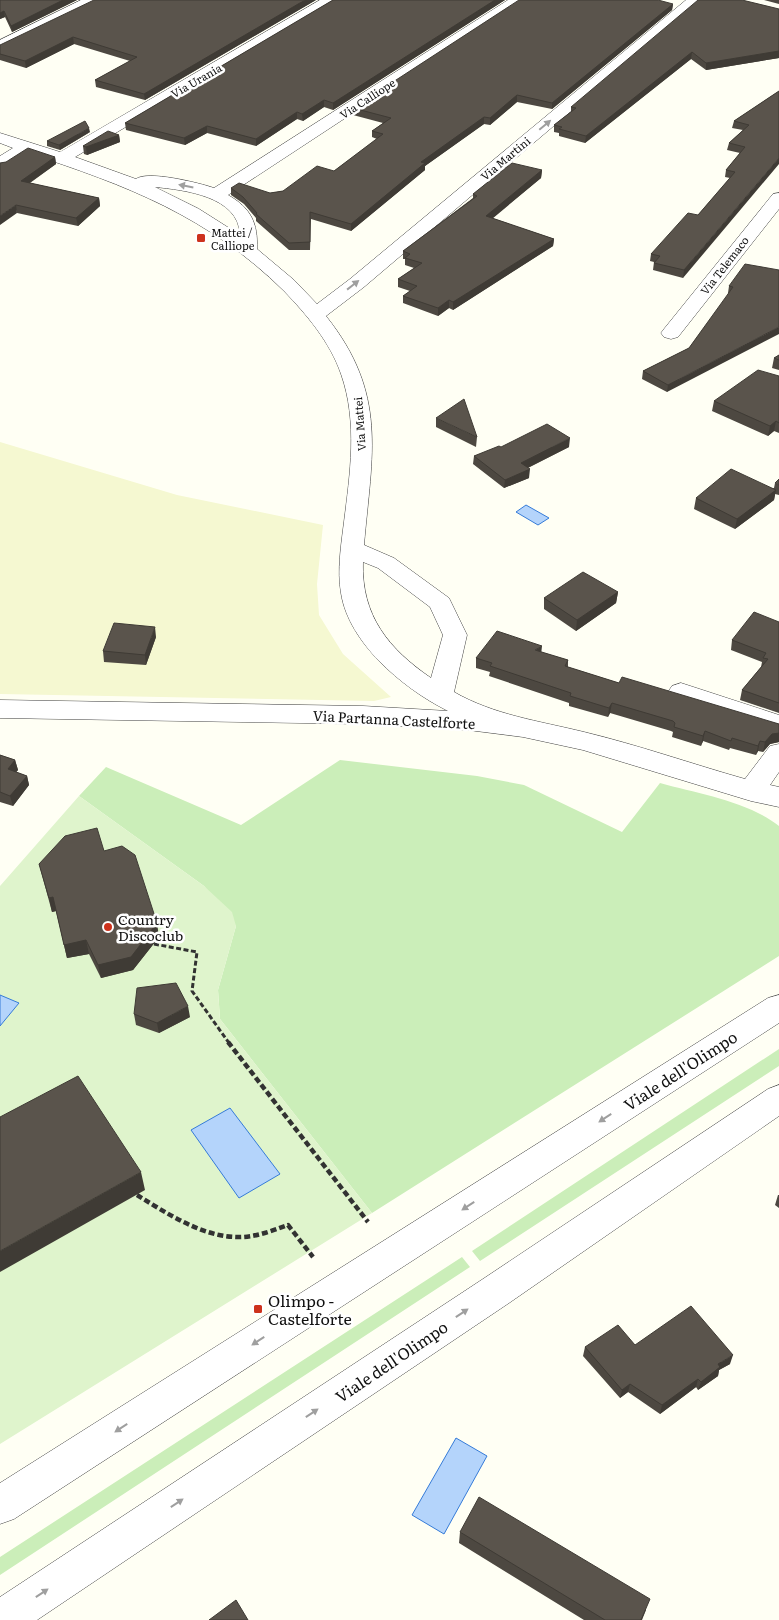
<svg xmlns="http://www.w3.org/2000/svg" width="779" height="1620" viewBox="0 0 779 1620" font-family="Literata,serif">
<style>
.farmland{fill:#f5f8d1}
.green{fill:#cbeeb9}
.pitch{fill:#dff4cc}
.water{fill:#b4d4fb;stroke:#357bd8}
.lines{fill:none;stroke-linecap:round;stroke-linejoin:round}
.minor-casing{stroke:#434343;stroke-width:1}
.path-far1{stroke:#323232;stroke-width:3;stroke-dasharray:5 2.5;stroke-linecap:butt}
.path{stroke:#323232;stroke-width:4.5;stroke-dasharray:6 3;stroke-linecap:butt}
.minor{fill:#fff;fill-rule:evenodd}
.wall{fill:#4d4841}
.shaded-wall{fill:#3f3b35}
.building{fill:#5a544c;stroke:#3f3b35}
.oneway{fill:#9f9f9f}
.poi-dot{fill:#cd321c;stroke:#fff;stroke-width:2}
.labels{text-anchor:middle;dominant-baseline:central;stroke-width:5;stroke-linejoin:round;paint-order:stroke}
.far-street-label{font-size:11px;fill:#101010;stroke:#fff}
.far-poi-label{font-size:11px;fill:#101010;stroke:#fff;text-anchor:start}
.street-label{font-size:14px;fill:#101010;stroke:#fff}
.poi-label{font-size:14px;fill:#101010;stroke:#fff;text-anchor:start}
.near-street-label{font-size:16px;fill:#101010;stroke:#fff}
.near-poi-label{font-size:16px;fill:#101010;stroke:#fff;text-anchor:start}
</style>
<rect width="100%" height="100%" fill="#fffff4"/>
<path class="farmland" d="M0,442l177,53 146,30 -6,59 2,31 24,39 48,43 -17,4 -374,-7z"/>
<path class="green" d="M340,760l137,16 47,9 98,47 38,-49c39,11 87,18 119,43v130l-407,257 -152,-194 -2,-29 18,-64 -32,-40 -125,-90 27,-29 135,58z
M779,1049v17l-299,195 -8,-10z
M462,1257l8,10 -470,308v-18z"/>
<path class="pitch" d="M79,796l125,90 28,26 4,14 -18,64 2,29 152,194 -372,231v-558z"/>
<path class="water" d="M526,505l23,13 -11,7 -22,-13z
M0,995l19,8 -19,23z
M230,1108l50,66 -41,24 -48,-68z
M456,1438l31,18 -43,78 -32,-19z"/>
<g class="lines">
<defs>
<path id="minor" d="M81,0h18l-2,3 -97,47v-10z
M320,0h17l-2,3 -260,154 61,22c11,-9 64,4 78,9l294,-188h17l-297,195c23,13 30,28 29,54l37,31 23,24 33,-25 336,-279h16l-338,287 -38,29c62,78 46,137 38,229l30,13 55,40 18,37 -13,57c40,23 85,29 130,40 54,13 108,32 161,47l25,-33 9,-2v28l-9,13 9,2v20l-28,-6 -168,-51 -60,-13 -55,-7 -105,-6 -363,-6v-18l363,6 85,5c-26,-13 -49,-30 -69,-50 -18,-19 -34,-42 -38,-68 -4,-23 0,-47 3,-71 6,-48 14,-100 -3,-148 -11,-32 -34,-59 -57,-83 -76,-75 -158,-106 -256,-138l-22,15 -6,1v-13l13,-8 -13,-5v-10l60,19zM155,187c29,3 84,9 85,48l-41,-26zM363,562l15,6 52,39 13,28 -12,43c-42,-29 -70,-62 -68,-116z
M779,193v16l-101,128 -7,2 -7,-2 -3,-4 3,-4 109,-135z
M681,683l98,32v18l-107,-35 -4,-6 4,-6z
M779,995v28l-765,496 -14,5v-41l768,-485z
M779,1085v31l-270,187 -472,317h-37v-23l483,-318 285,-190z"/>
</defs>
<use href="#minor" class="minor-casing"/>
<path class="path-far1" d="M154,944l43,8 -5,39 37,52"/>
<path class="path" d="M228,1042l140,180
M137,1195c31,19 68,44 106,42 16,-1 31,-7 45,-12l25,32"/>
<use href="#minor" class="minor"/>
</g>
<path class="wall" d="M0,0h77l-65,32 -7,-15 -5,2z
M316,0l-171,100 -49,-13 -1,-7 35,-19 -56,-17 -48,24 -26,-8v-15z
M333,0h172l-172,110 -9,-3 -21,14 -6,-2 -41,27 -49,-13 -22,12 -59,-15 -1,-7z
M764,0h15v4z
M673,4l-1,6 -120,99 -35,-7 -27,23 -6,-1 -59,42v4l-74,61 -40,-12 -1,31h-21l-33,-29v-3l-12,-14 -13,-9v-7l39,5 13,-2 51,-20 43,-32 -5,-2v-6l11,-8 -30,-8v-7z
M779,9v49l-73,12 -15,-11 -106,84 -26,-7v-3l-5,-1v-7l17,-13v-5z
M779,91l-96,187 -30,-8 1,-8 -4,-1 1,-7 47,-39 32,-37 -5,-1 1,-7 14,-17 -13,-3 2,-7 14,-13 -11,-2 2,-7z
M90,132l-30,18 -13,-4v-5z
M119,135l1,7 -33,13 -3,-1 -1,-8z
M55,157l1,7 -26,19 69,15 1,8 -22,20 -61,-13 -17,-50z
M542,170l-1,8 -49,40 62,21 -1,7 -100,64 -4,-2 -11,8 -35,-13v-7l7,-5 -12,-4v-8l16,-11 -9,-3v-6h-2v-8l70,-53v-4z
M779,270l-112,122 -25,-13 1,-8 46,-23 40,-54 -1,-1 1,-7z
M779,355v15l-7,-2 2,-10z
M779,376v57l-5,-2 -6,5 -56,-25 2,-10z
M436,418l41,19 -1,10 -40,-20z
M501,447h68l-41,21 1,10 -25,10 -31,-24 1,-8z
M775,483l4,2v10l-4,-1 -1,6 -39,29 -41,-20 2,-11 78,-10z
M618,592l-2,11 -40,28 -32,-22v-11z
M779,622v91l-39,-13 2,-10 19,-23 1,-5 -31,-12 1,-10z
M156,637l-10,28 -42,-3 -1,-11z
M541,652l27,8v7l51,16 160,41v18l-9,2 -7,8 -5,-1 -2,4 -26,-7 -1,2 -26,-9 -2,5 -29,-9 1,-5 -2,-1 -61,-18 -2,4 -39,-11v-3l-80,-27 1,-4 -14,-4v-10z
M0,755l15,5 3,10 -2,2 11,4 2,9 -16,21 -13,-4z
M104,851l55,86 -26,33 -32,8 -12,-24 -22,4 -11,-47 -4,1 -13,-48z
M134,1014l56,3 -31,16 -23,-8z
M778,1195h1v13l-4,-3z
M635,1345l95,19 -11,6 -1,6 -20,14 -2,-3 -36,27 -32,-22 -8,6 -37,-42 2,-9z
M460,1532l186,78 -4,10h-58l-125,-77z"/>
<path class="shaded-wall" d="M63,0h14l-65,32 -1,-6z
M305,0h11l-171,100 -1,-6z
M495,0h10l-172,110v-7z
M673,4l-1,6 -120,99v-6z
M4,11l1,6 -5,2v-6z
M73,37l1,7 -48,24 -1,-7z
M779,51v7l-73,12v-7z
M692,52l-1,7 -106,84 1,-7z
M517,95v7l-27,23v-7z
M324,100v7l-21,14 -1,-7z
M297,112v7l-41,27v-7z
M484,117v7l-59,42v4l-74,61v-7l70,-62z
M207,126v7l-22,12 -1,-7z
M89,128l1,4 -30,18 -1,-5z
M119,135l1,7 -33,13 -1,-8z
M55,157l1,7 -34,24 -1,-7z
M779,158v6l-96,114 1,-8z
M542,170l-1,8 -55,46v-8z
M99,198l1,8 -22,20 -2,-8z
M16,205l1,8 -17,12v-9z
M554,239l-1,7 -100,64v-8z
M449,300v8l-11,8v-8z
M779,327v7l-112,58 1,-7z
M776,421l-2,10 -6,5 2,-10z
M570,438l-1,9 -48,24v-8z
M530,469l-1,9 -25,10 1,-8z
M776,490l-2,10 -39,29 2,-10z
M618,592l-2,11 -40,28 1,-11z
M155,627l1,10 -10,28 -1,-10z
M542,646l-1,9 -6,-5z
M612,703l-2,10 -2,4 1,-9z
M705,731l-2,10 -2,5 2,-10z
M779,733v9l-9,2 -7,8 2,-10 7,-8z
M760,741l-2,10 -2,4 2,-9z
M15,760l3,10 -8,9 -2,-10z
M27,776l2,9 -16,21 -3,-10z
M53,897l3,14 -4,1 -3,-14z
M157,923l2,14 -26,33 -32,8 -3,-13z
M86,940l3,14 -22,4 -3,-13z
M188,1006l2,11 -31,16 -2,-10z
M141,1172l4,18 -145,82v-21z
M733,1355l-3,9 -11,6 -1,6 -20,14 3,-8 17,-18z
M698,1379l-2,8 -36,27 2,-9z
M630,1384l-2,8 -8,6 2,-8z"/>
<path class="building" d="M0,0h63l-52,26 -7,-15 -4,2z
M94,0h211l-161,94 -49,-14 42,-23 -64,-20 -48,24 -25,-7v-9z
M333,0h162l-162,103 -9,-3 -22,14 -5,-2 -41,27 -49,-13 -23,12 -59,-15z
M519,0h139l15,4 -121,99 -35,-8 -27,23 -6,-1 -63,45 4,1 -74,61 -41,-12v30l-21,1 -33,-29 1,-1 -14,-16 -12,-9 8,-5 31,10 13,-2 34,-25 17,5 49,-37 -11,-3 19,-13 -38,-10z
M698,0h44l37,9v42l-73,12 -14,-11 -106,84 -27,-7 3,-2 -8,-2 22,-17 -5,-1z
M779,91v67l-95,112 -30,-7 6,-7 -9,-2 37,-41 10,2 37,-43 -9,-2 19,-23 -16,-4 20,-18 -15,-4z
M85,121l4,7 -30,17 -12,-4z
M108,131l11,4 -33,12 -3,-1z
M28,148l27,9 -34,24 78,17 -23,20 -60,-13 -16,11v-53l6,-1z
M512,163l30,7 -56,46 68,23 -101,63 -4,-2 -11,8 -35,-12 14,-10 -19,-7 24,-16 -17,-5 5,-4 -7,-3 74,-55 -4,-2z
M745,264l34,6v57l-111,58 -25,-14 46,-23 44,-61 -4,-1z
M779,355v5l-5,-2z
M758,370l21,6v47l-3,-2 -6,5 -56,-25z
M464,399l13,38 -41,-19z
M547,424l23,14 -49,25 9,6 -25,11 -31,-24 25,-10 2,1z
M731,469l45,21 -39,29 -41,-21z
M779,479v6l-4,-2z
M583,572l35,20 -41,28 -33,-22z
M754,612l25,10v81l-37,-13 26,-31 -5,-1 3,-5 -34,-13z
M114,623l41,4 -10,28 -42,-4z
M497,631l45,15 -7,4 33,10 -3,6 54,17 3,-6 157,47v9l-7,1 -7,8 -5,-1 -2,5 -26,-8 -1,3 -26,-10 -2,5 -29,-9 1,-4 -2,-2 -61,-18 -3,5 -39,-12 1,-3 -81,-27 2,-3 -16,-5z
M0,755l15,5 -7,9 19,7 -17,20 -10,-4z
M97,828l7,23 18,-5 13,9 22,68 -26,34 -33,8 -12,-25 -22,5 -11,-48 -4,1 -10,-34 26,-28z
M176,983l12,23 -31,17 -23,-9 3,-26z
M78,1076l63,96 -141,79v-134z
M691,1306l42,49 -15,9 2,3 -19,15 -3,-3 -36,26 -32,-21 -8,6 -37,-43 33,-22 17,20z
M479,1497l171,102 -9,21h-36l-145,-88z
M236,1600l12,20h-39z"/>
<defs><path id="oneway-solid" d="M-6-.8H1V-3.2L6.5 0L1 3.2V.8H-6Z" transform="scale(1.25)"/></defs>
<g class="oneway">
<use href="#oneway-solid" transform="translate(545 125) rotate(-40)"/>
<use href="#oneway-solid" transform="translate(186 186) rotate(-169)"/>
<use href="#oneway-solid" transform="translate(353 285) rotate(-38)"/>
<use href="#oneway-solid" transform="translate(605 1118) rotate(147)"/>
<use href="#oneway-solid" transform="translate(468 1206) rotate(147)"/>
<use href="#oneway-solid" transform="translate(462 1313) rotate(-34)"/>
<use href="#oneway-solid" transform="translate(258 1341) rotate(147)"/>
<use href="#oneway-solid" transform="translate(312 1413) rotate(-34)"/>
<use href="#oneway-solid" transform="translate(121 1428) rotate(147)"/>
<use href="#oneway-solid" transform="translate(177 1503) rotate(-34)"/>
<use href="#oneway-solid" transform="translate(42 1593) rotate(-34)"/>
</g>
<g class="poi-dot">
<rect x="196" y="233" width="10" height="10" rx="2.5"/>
<circle cx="108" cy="927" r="5"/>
<rect x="253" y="1304" width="10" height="10" rx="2.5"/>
</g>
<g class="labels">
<g class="far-street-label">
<text transform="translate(196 80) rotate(-30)">Via Urania</text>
<text transform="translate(367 98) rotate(-33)">Via Calliope</text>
<text transform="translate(505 158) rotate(-40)">Via Martini</text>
<text transform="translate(724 265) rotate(-52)">Via Telemaco</text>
<text transform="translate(359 424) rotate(-94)">Via Mattei</text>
</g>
<g class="far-poi-label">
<text x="211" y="232">Mattei /<tspan x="211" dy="13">Calliope</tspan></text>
</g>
<g class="street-label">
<text transform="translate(394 719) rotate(3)">Via Partanna Castelforte</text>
</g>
<g class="poi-label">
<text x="118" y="919">Country<tspan x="118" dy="16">Discoclub</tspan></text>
</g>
<g class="near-street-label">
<text transform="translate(680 1070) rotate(-33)">Viale dell'Olimpo</text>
<text transform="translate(391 1361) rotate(-34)">Viale dell'Olimpo</text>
</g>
<g class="near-poi-label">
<text x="268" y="1300">Olimpo -<tspan x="268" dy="18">Castelforte</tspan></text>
</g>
</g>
</svg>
